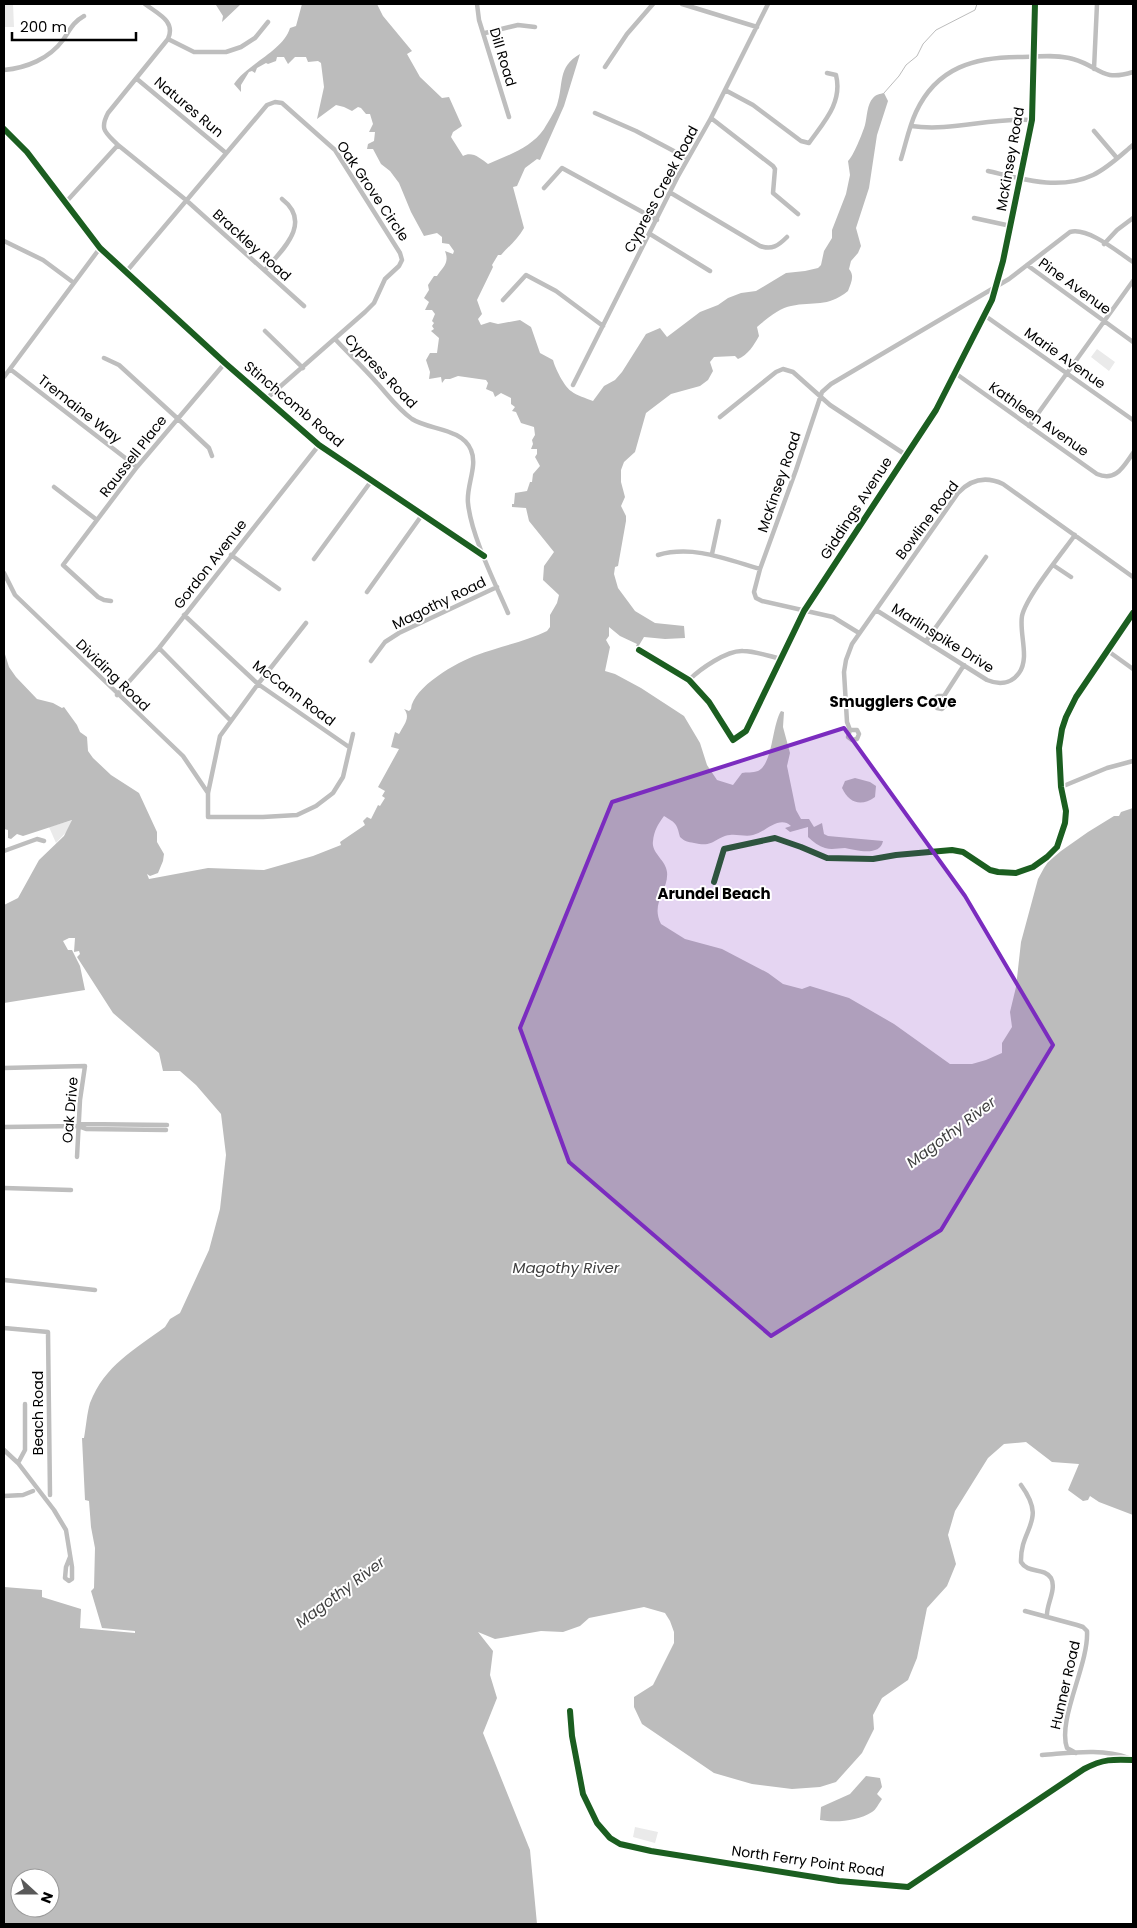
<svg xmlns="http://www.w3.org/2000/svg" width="1137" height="1928" viewBox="0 0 1137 1928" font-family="Poppins,sans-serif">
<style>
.green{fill:#eaeaea}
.water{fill:#bcbcbc;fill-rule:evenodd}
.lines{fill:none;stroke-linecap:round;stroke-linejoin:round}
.stream{stroke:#bcbcbc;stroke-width:1}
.minor{stroke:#bebebe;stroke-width:4.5}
.cycleway-casing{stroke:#fff;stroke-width:9}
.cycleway{stroke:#1b5e20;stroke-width:6}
.marked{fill:#7b2cbf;fill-opacity:0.2;stroke:#7b2cbf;stroke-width:4;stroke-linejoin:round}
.labels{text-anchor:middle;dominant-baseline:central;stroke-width:4;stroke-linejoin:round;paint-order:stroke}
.street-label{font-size:14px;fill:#000;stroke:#fff}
.neighbourhood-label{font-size:15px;font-weight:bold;fill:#000;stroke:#fff}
.water-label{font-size:15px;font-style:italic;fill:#404040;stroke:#fff}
</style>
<rect width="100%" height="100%" fill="#fff"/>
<path class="green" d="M4,4h9l1,23h-10z
M1097,349l18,13 -6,9 -18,-14z
M73,820l-4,9 -13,14 -7,-16z
M635,1827l23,5 -3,11 -22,-6z"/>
<path class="water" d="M218,4h23l-19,18 1,-6 -7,-11z
M302,4h75l6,12 29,35 -5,3 13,23 22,21 7,-1 13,29 -9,6 -2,5 12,19c9,-5 17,2 25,8 20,-9 43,-16 56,-35 4,-7 10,-16 13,-24 7,-21 0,-38 23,-51l-16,52 -24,54 -3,-1 -12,9 -8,18 -4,1 11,41c-6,11 -15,18 -23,27h-3l-6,10 1,2 -16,33 5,14 -4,5 3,6 9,-3 8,2 22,-4 11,7 9,26 13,7c2,8 11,26 18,31 6,5 15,7 22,10l11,-15 11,-6 7,-8 24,-38 14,-6 7,9 33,-25 18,-7 10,-7 13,-5 15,-2 30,-18 19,-2 13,-3 3,-3 3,-14 8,-13v-8l14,-36 4,-19 -2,-14c5,-4 15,-29 17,-36 2,-8 2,-21 8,-27 3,-4 7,-4 11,-5l4,8 -11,34 -8,53 -13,40 5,18 -3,7 -7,8 -2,8c6,7 2,14 -1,22 -21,17 -34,10 -57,15 -10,1 -26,14 -34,21l2,9c-5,9 -11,19 -21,23l-3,-3 -21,1 -4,5 3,9 -5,9 -8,6 -29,8 -25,19 -11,39 -11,10 -3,8v12l4,15 -4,9 5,10v5l-8,45 -3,1 -1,7 4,14 17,23 20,12 29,3 1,12 -20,1 -21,-2 -6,10 -2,-1 1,-2 -17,-8 -11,-9v9l-3,4 4,7 -5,24 10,3 26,14 43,28 16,27 7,22 10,15 16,5 9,-12c4,-1 11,0 16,-2 15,-7 14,-46 23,-60l3,1 -1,15 7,26 -3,13 9,44 5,9h8l5,8 8,-4 2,11 4,2 55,5c-3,16 -27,9 -38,7 -7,0 -13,2 -20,0 -6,-2 -12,-6 -17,-11v-10l-18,5 -5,-4 6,-2c-12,-11 -25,6 -38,9 -7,2 -16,-1 -23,0 -16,2 -15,13 -36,8 -6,-1 -10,-2 -14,-6 -3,-13 -4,-14 -16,-21 -6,8 -10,15 -11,25 -2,12 13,19 14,31 2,18 -17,31 -6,52l24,15 37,10 46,24 15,11 19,5 8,-3 39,12 45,26 56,40h22l14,-4 16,-7v-10l10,-16 -2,-15 6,-25 5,-45 17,-63 6,-11 4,-6 13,-11 27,-19 26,-16h5l2,-4 12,-4v707l-34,-13 -9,-6 -2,4 -5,1 -15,-11 11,-26 -27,-2 -26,-20 -22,2 -16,14 -33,53 -7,24 8,29 -9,22 -20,22 -10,50 -9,22 -26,18 -9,17 1,14 -12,24 -26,29 -16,5 -28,2 -40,-5 -38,-11 -72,-49 -8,-17v-10l19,-12 21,-42v-11l-4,-11 -5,-8 -21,-6 -55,11 -9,8 -17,6 -22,-1 -46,8 -17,-7 15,19 -3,24 7,23 -14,35 47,117 7,74h-533v-337l38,3v7l39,12 -1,19 55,5v-2l-33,-3 -11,-37 3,-3 1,-40 -4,-21 -2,-26 -4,-1 -3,-62h2c2,-11 3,-25 6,-35 15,-38 44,-53 75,-76l5,-8 10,-6 29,-63 11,-41 6,-54 -5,-41 -25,-29 -16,-14h-17l-4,-18 -46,-40 -36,-56 3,-3 -1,-3 -5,1 1,-14h-6l-6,3 5,9h4l8,16 5,24 -81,13v-98l14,-7 21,-38 25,-24 8,-16 -49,16 -6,-2 -6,5 -3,-1v-8l-4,-1v-178l5,16 7,10 21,22 16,4 9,5 2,-1 13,18 3,7 7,5 1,14 5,7 18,17 28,18 18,39v10l7,12 -1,7 -5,12 -8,3 -3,-2 2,5 59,-11 56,2 49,-14 28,-11 -1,-3 25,-17 -2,-4 4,-4 4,2 7,-14 2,1 5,-8 -3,-2 3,-5 -7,-4 21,-38 -8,-2 4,-15 4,2c5,-9 12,-17 5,-25l5,2 2,-2c2,-22 46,-47 66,-54 21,-8 50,-14 70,-24l3,-4v-12l7,-12 2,-8 -16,-15 1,-14 10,-14 -25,-31 -3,-13 -14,-1v-3h2l1,-11 12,-2 3,-9h2l1,-8 7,-8 -5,-9 2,-3v-5h-6l2,-5 -1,-4 3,-5 -1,-8 -13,-4 -5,-11 -4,-1 3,-4 -4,-3v-6l-10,-5 -6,4 -2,-5 -7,-3 2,-6 -2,-3 -28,-4 -8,3h-5l-3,4 -1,-6 -12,2 1,-7 -4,-12 4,-7h7l2,-15 -8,-7 3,-2 -2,-3 2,-3 -2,-2 3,-7 -3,-4h-7l4,-8 -5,-4 5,-8 -1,-5 6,-9h3c5,-9 13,-12 8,-25l8,3 1,-3 -5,-7 -7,-1v-6l-5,-4 -13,3 -13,-24 -12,-29 -9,-12 -9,-7 -8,-15h-6l1,-5 6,-3 1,-9h-6l4,-8 -3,-10h-4l-5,-6 -3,-1 -6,4 -8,-4 -8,-2 -19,14 7,-32 -3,-24 -3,-2 -10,1 -2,-5h-11l-7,7 -4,-7h-7l-1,4 -8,3 -2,-1 -9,5 -2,5 -3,-2 -3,1 -8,13v7l-7,-8c13,-20 49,-33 56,-56l6,-2zM20,1878h30v30h-30z
M855,778l15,4 6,4 -1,11c-14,10 -26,6 -33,-9l3,-7z
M866,1776l14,2 2,9 -5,7 5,5c-3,4 -6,11 -10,13 -14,9 -36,11 -52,8l1,-13 29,-13z"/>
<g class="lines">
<path class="stream" d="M884,93l15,-17 7,-11 11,-9 6,-12 13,-14 39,-20 2,-6"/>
<path class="minor" d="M477,4l2,16 30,97
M682,4l75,23
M485,33l33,-8 17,2
M168,39l26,13h32l15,-5 14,-9 13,-16
M605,67l22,-33 26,-30
M1094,69l3,-65
M4,70c22,-2 45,-11 59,-30 7,-10 10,-18 21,-24
M137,79l89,74
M725,90l28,15 48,36 8,2c14,-20 34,-40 27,-68l-9,-2
M595,113l41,18 51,27
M711,118l62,48 2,3 -2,24 25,21
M911,126c41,6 80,-9 121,-6
M4,129l23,23 73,96 125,115 94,82 165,111
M1094,131l23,27
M118,145l68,55 118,106
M901,159c5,-16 8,-32 15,-47 21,-45 59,-55 104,-55 17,0 37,-3 53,2 28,8 28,23 60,13
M988,171c34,8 71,20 105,4 15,-7 28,-20 40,-30
M544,188l18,-20 95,52
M671,193l89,53c12,4 18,0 27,-9
M66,202l52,-57c-12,-12 -19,-15 -10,-32l60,-74c8,-18 -10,-25 -23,-35
M974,218l37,8
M650,234l60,37
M4,241l39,19 31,23
M1104,244l13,-14 16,-12
M1027,265l106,77
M265,270c17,-20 48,-47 17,-71
M126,272l141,-167 8,-3 7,1 53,47 65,103 2,7 -3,6 -14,13 -11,24 -9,9 -99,87
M503,300l23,-25 30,16 47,35
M984,315l149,105
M265,331l38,37
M335,339c14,15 29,29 42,44 11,12 21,26 35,36 17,11 50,9 59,31 7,16 -5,36 -3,53 3,32 27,80 40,110
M104,358l15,7 58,53 32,30 3,8
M10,369l127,98
M955,373l142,101c19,8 26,-7 36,-21
M4,377l96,-129
M573,385l104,-207 34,-60 57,-114
M720,417l56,-45 7,-3 10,3 37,33 76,50
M1029,426l104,-145
M54,487l43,33
M712,554l7,-33
M231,555l48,34
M658,555c35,-10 68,4 102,14
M314,559l58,-79
M1053,565l18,12
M4,573l11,22 168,161 25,37
M367,592l55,-77
M111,601l-7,-1 -6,-3 -35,-32 74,-98 88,-104
M876,610l111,70c12,5 24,4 32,-7 11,-15 0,-39 3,-57 4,-19 40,-63 53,-81
M184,615l74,69 91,63
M306,623l-48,61 -38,52 -12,57v24h55l34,-2 19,-9 17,-13 10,-16 10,-43
M859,633l-26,-16 -71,-16 -6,-3 -2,-6 6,-23 36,-99 26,-78 9,-8 178,-105 61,-47c18,-5 48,20 63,30
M926,641l60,-84
M159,648l71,72
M639,650l50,30 20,22 24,38 13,-9 58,-120 132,-201 56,-110 11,-39 29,-141 3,-116
M1108,651l25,18
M371,661l14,-19 14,-9 98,-46
M689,680c11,-11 38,-30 54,-29 12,0 26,5 38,8
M117,695l42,-47 160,-203
M944,696l3,5 -2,5 -3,3 -5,-1 -3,-3v-6l4,-3h6l20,-31
M850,730h7l2,4 -2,5 -5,1 -4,-3 2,-7 -3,-8 -3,-50 2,-12 6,-16 106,-151c13,-14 28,-17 45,-9l130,93
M1061,787l46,-19 26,-7
M4,851l33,-12 7,2
M714,882l10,-33 51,-11 26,9 26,11 46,1 23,-4 56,-5 11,2 27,18 8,2 18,1 17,-6 14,-10 10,-10 8,-24 1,-12 -5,-24 -2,-39 3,-19 4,-12 10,-20 57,-84
M4,1068l81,-2 -5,34 -3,57
M78,1126l8,3 80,1
M4,1127l74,-1 3,-2 86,1
M4,1188l67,2
M4,1280l91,10
M4,1328l44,4 2,163
M4,1450l14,13 36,47 12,20 6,37v12l-3,2 -4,-3 1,-11 4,-10
M18,1463l7,-13v-46
M1021,1485c27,37 -1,42 0,77 7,12 23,5 30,16 6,11 -5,27 -4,38
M4,1496l19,-1 10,-4
M1025,1611l52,14 6,2 4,4c2,33 -30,89 -20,117l9,5
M570,1711l2,25 11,58 14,29 13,15 10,6 31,7 188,30 69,6 176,-118c19,-10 29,-10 49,-9
M1042,1755c29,-2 59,-7 87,3"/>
<defs>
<path id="cycleway" d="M4,129l23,23 73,96 125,115 94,82 165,111
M639,650l50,30 20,22 24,38 13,-9 58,-120 132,-201 56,-110 11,-39 29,-141 3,-116
M714,882l10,-33 51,-11 26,9 26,11 46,1 23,-4 56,-5 11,2 27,18 8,2 18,1 17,-6 14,-10 10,-10 8,-24 1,-12 -5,-24 -2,-39 3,-19 4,-12 10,-20 57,-84
M570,1711l2,25 11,58 14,29 13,15 10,6 31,7 188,30 69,6 176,-118c19,-10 29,-10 49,-9"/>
</defs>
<use href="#cycleway" class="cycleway-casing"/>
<use href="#cycleway" class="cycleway"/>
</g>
<path class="marked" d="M844,728l121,168 88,149 -112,185 -170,106 -202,-174 -49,-134 92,-226z"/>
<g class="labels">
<g class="street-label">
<text transform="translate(503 57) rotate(73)">Dill Road</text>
<text transform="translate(189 107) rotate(40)">Natures Run</text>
<text transform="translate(1010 159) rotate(-80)">McKinsey Road</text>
<text transform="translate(661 189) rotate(-62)">Cypress Creek Road</text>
<text transform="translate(373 191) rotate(56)">Oak Grove Circle</text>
<text transform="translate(252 245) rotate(42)">Brackley Road</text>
<text transform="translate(1075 286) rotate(36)">Pine Avenue</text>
<text transform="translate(1065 358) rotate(35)">Marie Avenue</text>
<text transform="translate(381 371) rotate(46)">Cypress Road</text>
<text transform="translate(294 404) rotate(40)">Stinchcomb Road</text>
<text transform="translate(80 409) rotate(38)">Tremaine Way</text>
<text transform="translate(1039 419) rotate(35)">Kathleen Avenue</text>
<text transform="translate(133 456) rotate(-52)">Raussell Place</text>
<text transform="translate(779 482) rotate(-71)">McKinsey Road</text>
<text transform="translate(856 508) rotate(-57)">Giddings Avenue</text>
<text transform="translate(927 520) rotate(-53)">Bowline Road</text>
<text transform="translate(210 564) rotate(-52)">Gordon Avenue</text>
<text transform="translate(439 603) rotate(-26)">Magothy Road</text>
<text transform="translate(943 638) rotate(32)">Marlinspike Drive</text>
<text transform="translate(113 675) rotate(44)">Dividing Road</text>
<text transform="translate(294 693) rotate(37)">McCann Road</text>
<text transform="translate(70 1110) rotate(-85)">Oak Drive</text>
<text transform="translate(38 1413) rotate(-90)">Beach Road</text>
<text transform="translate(1065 1685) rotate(-77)">Hunner Road</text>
<text transform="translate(808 1861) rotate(8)">North Ferry Point Road</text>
</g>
<g class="neighbourhood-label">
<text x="893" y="701">Smugglers Cove</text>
<text x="714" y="893">Arundel Beach</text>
</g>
<g class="water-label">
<text transform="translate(951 1132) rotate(-37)">Magothy River</text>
<text x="566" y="1267">Magothy River</text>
<text transform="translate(340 1592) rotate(-37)">Magothy River</text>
</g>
</g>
<rect width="1137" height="1928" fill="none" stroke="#000000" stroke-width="10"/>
<g transform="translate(35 1893) rotate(111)"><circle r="24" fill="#ffffff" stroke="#999999"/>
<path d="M0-4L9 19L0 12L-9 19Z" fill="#595959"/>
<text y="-8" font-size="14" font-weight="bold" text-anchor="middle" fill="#000000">N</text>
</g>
<path d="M12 32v8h124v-8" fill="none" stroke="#000000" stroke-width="2.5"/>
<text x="20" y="32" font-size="15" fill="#000000" stroke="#ffffff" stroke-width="4" paint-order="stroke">200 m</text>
</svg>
